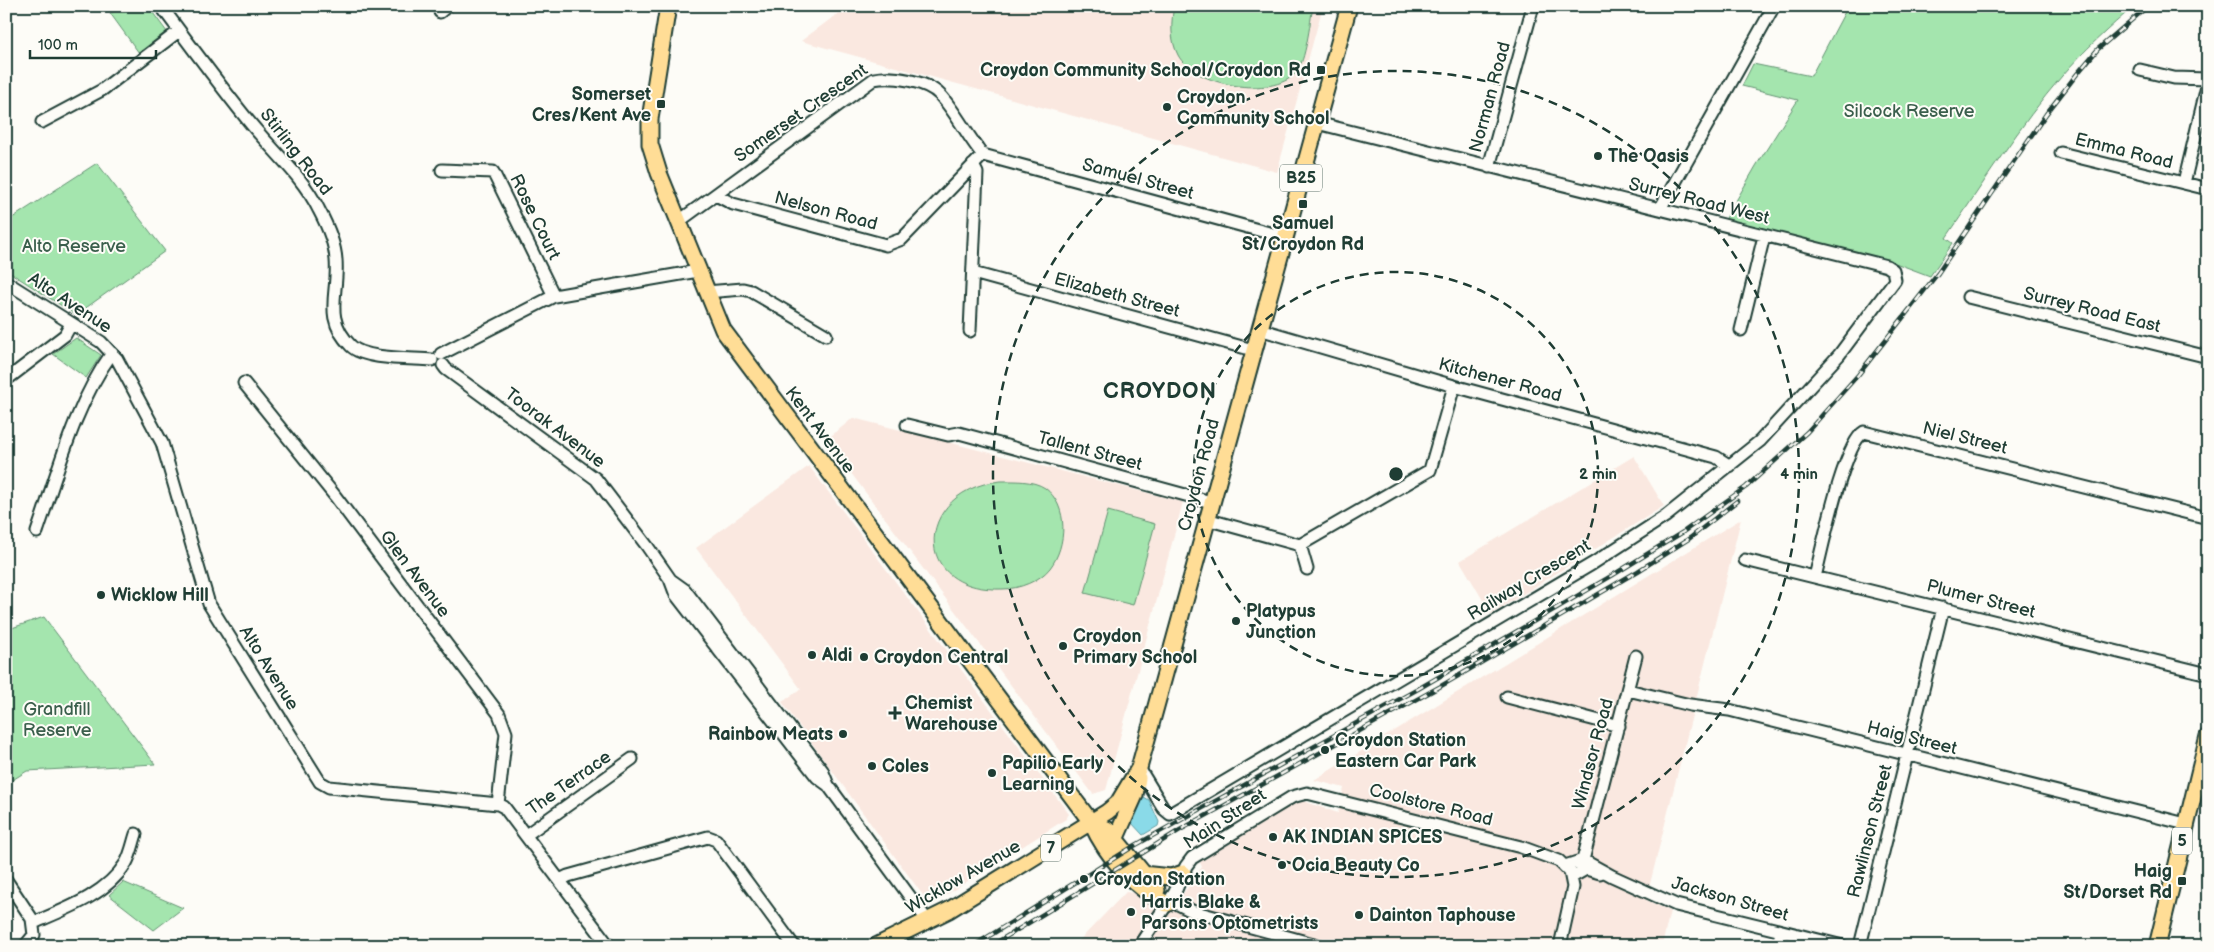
<svg xmlns="http://www.w3.org/2000/svg" width="2214" height="952" viewBox="0 0 2214 952" font-family="'Balsamiq Sans',sans-serif">
<style>
.built{fill:#fae8e0}
.green{fill:#a4e5ae;stroke:#629171}
.water{fill:#8adae8;stroke:#5f9ba0}
.lines{fill:none;stroke-linecap:round;stroke-linejoin:round}
.minor-casing{stroke:#1f3d34;stroke-width:15}
.major-casing{stroke:#1f3d34;stroke-width:19}
.minor{stroke:#fdfcf7;stroke-width:11}
.major{stroke:#ffdd96;stroke-width:15}
.rail-casing{stroke:#1f3d34;stroke-width:4.5}
.rail{stroke:#fdfcf7;stroke-width:2.5;stroke-dasharray:8;stroke-linecap:butt}
.ring{fill:none;stroke:#1f3d34;stroke-width:2.5;stroke-dasharray:9 6}
.poi-dot{fill:#1f3d34;stroke:#fdfcf7;stroke-width:2}
.labels{text-anchor:middle;dominant-baseline:central;stroke-width:4;stroke-linejoin:round;paint-order:stroke}
.shield{fill:#fdfcf7;stroke:#62766e;stroke-width:1}
.shield-label{font-size:16px;font-weight:bold;fill:#1f3d34}
.poi-label{font-size:18px;font-weight:bold;fill:#1f3d34;stroke:#fdfcf7;text-anchor:start}
.street-label{font-size:18px;fill:#1f3d34;stroke:#fdfcf7}
.park-label{font-size:18px;fill:#3a5f4c;stroke:#fdfcf7}
.district-label{font-size:22px;font-weight:bold;letter-spacing:1px;fill:#1f3d34;stroke:#fdfcf7}
.centre{fill:#1f3d34;stroke:#fdfcf7;stroke-width:2.5}
.ring-label{font-size:15px;text-anchor:middle;font-weight:bold;fill:#1f3d34;stroke:#fdfcf7;stroke-width:4;stroke-linejoin:round;paint-order:stroke}
</style>
<rect width="100%" height="100%" fill="#fdfcf7"/>
<filter id="ink" filterUnits="userSpaceOnUse"><feTurbulence type="fractalNoise" baseFrequency=".02" numOctaves="2"/><feDisplacementMap in="SourceGraphic" scale="10" xChannelSelector="R" yChannelSelector="G"/><feConvolveMatrix kernelMatrix="1 2 1 2 8 2 1 2 1" color-interpolation-filters="sRGB"/></filter>
<g filter="url(#ink)">
<path class="built" d="M848,6h475l-46,166 -476,-131z
M853,418l330,84 -77,288 -13,4 -267,-354z
M1634,456l30,50 -173,108 -31,-53z
M809,466l260,348 -3,5 -136,86 -148,-203 19,-13 -105,-141z
M1741,519l-95,381 24,11 -8,35h-588l52,-54 14,2 28,21 34,-48 -9,-19 92,-53 53,18 6,-25 -30,-8z"/>
<path class="green" d="M131,6h17l19,26 -28,21 -29,-40z
M1174,6h139c-3,16 -7,55 -17,67 -24,26 -102,13 -118,-18 -8,-15 -7,-33 -4,-49z
M1848,6h286c-25,22 -50,44 -72,70 -43,50 -79,108 -116,162l7,5 -23,33 -32,-12 -173,-44 31,-54 42,-66 -56,-14 11,-22 58,12z
M97,163l68,88 -89,64 -70,-45v-48z
M76,338l25,17 -15,23 -33,-24z
M1001,481c14,0 32,-1 44,7 24,18 22,58 5,80 -10,13 -31,21 -47,21 -95,4 -88,-100 -2,-108z
M1108,511l47,13 -22,81 -48,-12z
M44,617l111,147 -128,7 -21,13v-154z
M123,882l60,26 -29,22 -45,-35z"/>
<path class="water" d="M1144,797l5,3 10,22 -1,4 -15,9 -13,-14z"/>
<g class="lines">
<defs>
<path id="minor" d="M161,6c30,40 59,80 90,118 23,28 52,53 68,86 8,15 16,33 17,50 3,34 -14,57 15,86 14,14 60,12 81,14
M440,12l7,-6
M2140,70l34,8 34,1
M42,122l60,-32 77,-59
M2061,153l147,36
M983,155l301,82
M1489,167l44,-161
M442,170l51,2 61,124
M2184,183l24,-101
M716,195l17,9 153,41 16,-6 81,-84
M1660,209l114,-203
M678,222l196,-143c18,-4 53,2 66,16 16,17 27,41 43,60
M973,273l280,77
M6,282l95,60 16,17 45,84 47,161 111,178 9,5 169,17 6,3 105,139
M706,292l37,-3 8,2 75,44
M1968,297l240,60
M1259,329l195,57 262,71 14,9
M1741,330l23,-94
M970,331l7,-158 -4,-8
M441,354l113,-58 144,-25
M443,365l3,4 150,110 51,67 23,33 6,16 141,182 11,8
M6,380l59,-45 6,-11
M244,383l91,113 164,218 7,19 -8,71
M907,425l41,10 11,-2 252,69
M1206,519l94,26 130,-75 24,-84
M37,532c21,-60 37,-126 75,-179
M1300,545l7,24
M1745,560l463,114
M1815,577c7,-27 28,-133 49,-145l344,86
M671,580l14,10 137,180 6,15 99,135
M1628,690l62,15 39,5 457,114
M1507,697l112,29
M1139,768l25,41 6,5 422,-250 74,-48 94,-75 79,-86 56,-75 -2,-10 -6,-4 -570,-143
M526,835l106,-76
M1583,860l53,-204
M1565,866l18,-6 29,16 64,29 167,41
M1572,877l14,-8 14,4
M6,880l26,39 2,16 -9,11
M560,880l8,-4 140,-39 8,3 78,106
M1170,900l22,11 129,35
M33,923c33,-14 73,-28 93,-60 5,-9 7,-20 10,-29
M1139,946l36,-54 11,-26 6,-8 100,-61 15,-4 214,54 38,14 11,11 3,15 -13,59
M1778,946l3,-14
M1860,946l83,-338"/>
<path id="major" d="M668,6l-18,113v25l9,29 64,157 368,492c16,35 42,65 76,82
M1091,822l16,7 50,61
M1115,840l20,-45 3,-17
M1142,874l29,3 12,-4
M876,946l73,-36 158,-98 11,-9 21,-35 210,-762
M2157,946l51,-210"/>
</defs>
<use href="#minor" class="minor-casing"/>
<use href="#major" class="major-casing"/>
<use href="#minor" class="minor"/>
<use href="#major" class="major"/>
<defs>
<path id="rail" d="M973,946l161,-100 284,-157 195,-114 70,-43 63,-45 61,-55 51,-57 80,-102 108,-159 31,-40 21,-25 50,-43
M991,946l189,-116 261,-144 197,-115 52,-33 47,-37"/>
</defs>
<use href="#rail" class="rail-casing"/>
<use href="#rail" class="rail"/>
</g>
</g>
<g class="ring">
<circle cx="1396" cy="474" r="202"/>
<circle cx="1396" cy="474" r="403"/>
</g>
<g class="poi-dot">
<rect x="1316" y="65" width="10" height="10" rx="2.5"/>
<rect x="656" y="99" width="10" height="10" rx="2.5"/>
<circle cx="1167" cy="107" r="5"/>
<circle cx="1598" cy="156" r="5"/>
<rect x="1298" y="199" width="10" height="10" rx="2.5"/>
<circle cx="101" cy="595" r="5"/>
<circle cx="1236" cy="621" r="5"/>
<circle cx="1063" cy="646" r="5"/>
<circle cx="812" cy="655" r="5"/>
<circle cx="864" cy="657" r="5"/>
<path d="M892.5 705.5h5v5h5v5h-5v5h-5v-5h-5v-5h5z"/>
<circle cx="843" cy="734" r="5"/>
<circle cx="1325" cy="750" r="5"/>
<circle cx="872" cy="766" r="5"/>
<circle cx="992" cy="773" r="5"/>
<circle cx="1273" cy="837" r="5"/>
<circle cx="1282" cy="865" r="5"/>
<circle cx="1084" cy="879" r="5"/>
<rect x="2177" y="876" width="10" height="10" rx="2.5"/>
<circle cx="1131" cy="912" r="5"/>
<circle cx="1359" cy="915" r="5"/>
</g>
<g class="labels">
<g class="shield">
<rect x="1280" y="164.5" width="42" height="27" rx="4"/>
<rect x="2172" y="827.5" width="20" height="27" rx="4"/>
<rect x="1041" y="834.5" width="20" height="27" rx="4"/>
</g>
<g class="shield-label">
<text x="1301" y="178">B25</text>
<text x="2182" y="841">5</text>
<text x="1051" y="848">7</text>
</g>
<g class="poi-label">
<text x="1311" y="70" text-anchor="end">Croydon Community School/Croydon Rd</text>
<text x="651" y="94" text-anchor="end">Somerset<tspan x="651" dy="21">Cres/Kent Ave</tspan></text>
<text x="1177" y="97">Croydon<tspan x="1177" dy="21">Community School</tspan></text>
<text x="1608" y="156">The Oasis</text>
<text x="1303" y="223" text-anchor="middle">Samuel<tspan x="1303" dy="21">St/Croydon Rd</tspan></text>
<text x="111" y="595">Wicklow Hill</text>
<text x="1246" y="611">Platypus<tspan x="1246" dy="21">Junction</tspan></text>
<text x="1073" y="636">Croydon<tspan x="1073" dy="21">Primary School</tspan></text>
<text x="822" y="655">Aldi</text>
<text x="874" y="657">Croydon Central</text>
<text x="905" y="703">Chemist<tspan x="905" dy="21">Warehouse</tspan></text>
<text x="833" y="734" text-anchor="end">Rainbow Meats</text>
<text x="1335" y="740">Croydon Station<tspan x="1335" dy="21">Eastern Car Park</tspan></text>
<text x="1002" y="763">Papilio Early<tspan x="1002" dy="21">Learning</tspan></text>
<text x="882" y="766">Coles</text>
<text x="1283" y="837">AK INDIAN SPICES</text>
<text x="1292" y="865">Ocia Beauty Co</text>
<text x="2172" y="871" text-anchor="end">Haig<tspan x="2172" dy="21">St/Dorset Rd</tspan></text>
<text x="1094" y="879">Croydon Station</text>
<text x="1141" y="902">Harris Blake &amp;<tspan x="1141" dy="21">Parsons Optometrists</tspan></text>
<text x="1369" y="915">Dainton Taphouse</text>
</g>
<g class="street-label">
<text transform="translate(1490 97) rotate(-75)">Norman Road</text>
<text transform="translate(801 113) rotate(-35)">Somerset Crescent</text>
<text transform="translate(2124 151) rotate(14)">Emma Road</text>
<text transform="translate(296 152) rotate(52)">Stirling Road</text>
<text transform="translate(1138 179) rotate(15)">Samuel Street</text>
<text transform="translate(1699 201) rotate(14)">Surrey Road West</text>
<text transform="translate(826 211) rotate(15)">Nelson Road</text>
<text transform="translate(535 217) rotate(64)">Rose Court</text>
<text transform="translate(1117 295) rotate(15)">Elizabeth Street</text>
<text transform="translate(70 303) rotate(33)">Alto Avenue</text>
<text transform="translate(2092 310) rotate(14)">Surrey Road East</text>
<text transform="translate(1500 380) rotate(15)">Kitchener Road</text>
<text transform="translate(555 428) rotate(37)">Toorak Avenue</text>
<text transform="translate(820 430) rotate(53)">Kent Avenue</text>
<text transform="translate(1965 438) rotate(14)">Niel Street</text>
<text transform="translate(1090 451) rotate(15)">Tallent Street</text>
<text transform="translate(1199 475) rotate(-75)">Croydon Road</text>
<text transform="translate(415 574) rotate(53)">Glen Avenue</text>
<text transform="translate(1529 580) rotate(-31)">Railway Crescent</text>
<text transform="translate(1981 599) rotate(14)">Plumer Street</text>
<text transform="translate(269 668) rotate(58)">Alto Avenue</text>
<text transform="translate(1912 738) rotate(14)">Haig Street</text>
<text transform="translate(1593 754) rotate(-75)">Windsor Road</text>
<text transform="translate(569 783) rotate(-35)">The Terrace</text>
<text transform="translate(1431 805) rotate(14)">Coolstore Road</text>
<text transform="translate(1225 819) rotate(-33)">Main Street</text>
<text transform="translate(1870 831) rotate(-76)">Rawlinson Street</text>
<text transform="translate(963 877) rotate(-30)">Wicklow Avenue</text>
<text transform="translate(1730 899) rotate(16)">Jackson Street</text>
</g>
<g class="park-label">
<text x="1909" y="111">Silcock Reserve</text>
<text x="74" y="246">Alto Reserve</text>
<text x="57" y="709">Grandfill<tspan x="57" dy="21">Reserve</tspan></text>
</g>
<g class="district-label">
<text x="1160" y="391">CROYDON</text>
</g>
</g>
<circle cx="1396" cy="474" r="8" class="centre"/>
<g class="ring-label">
<text x="1598" y="479">2 min</text>
<text x="1799" y="479">4 min</text>
</g>
<rect width="2214" height="952" fill="none" stroke="#fdfcf7" stroke-width="25"/>
<rect x="12" y="12" width="2189" height="927" fill="none" stroke="#1f3d34" stroke-width="2" filter="url(#ink)"/>
<path d="M30 50v8h126v-8" fill="none" stroke="#1f3d34" stroke-width="2.5"/>
<text x="38" y="50" font-size="15" fill="#1f3d34" stroke="#fdfcf7" stroke-width="4" paint-order="stroke">100 m</text>
</svg>
